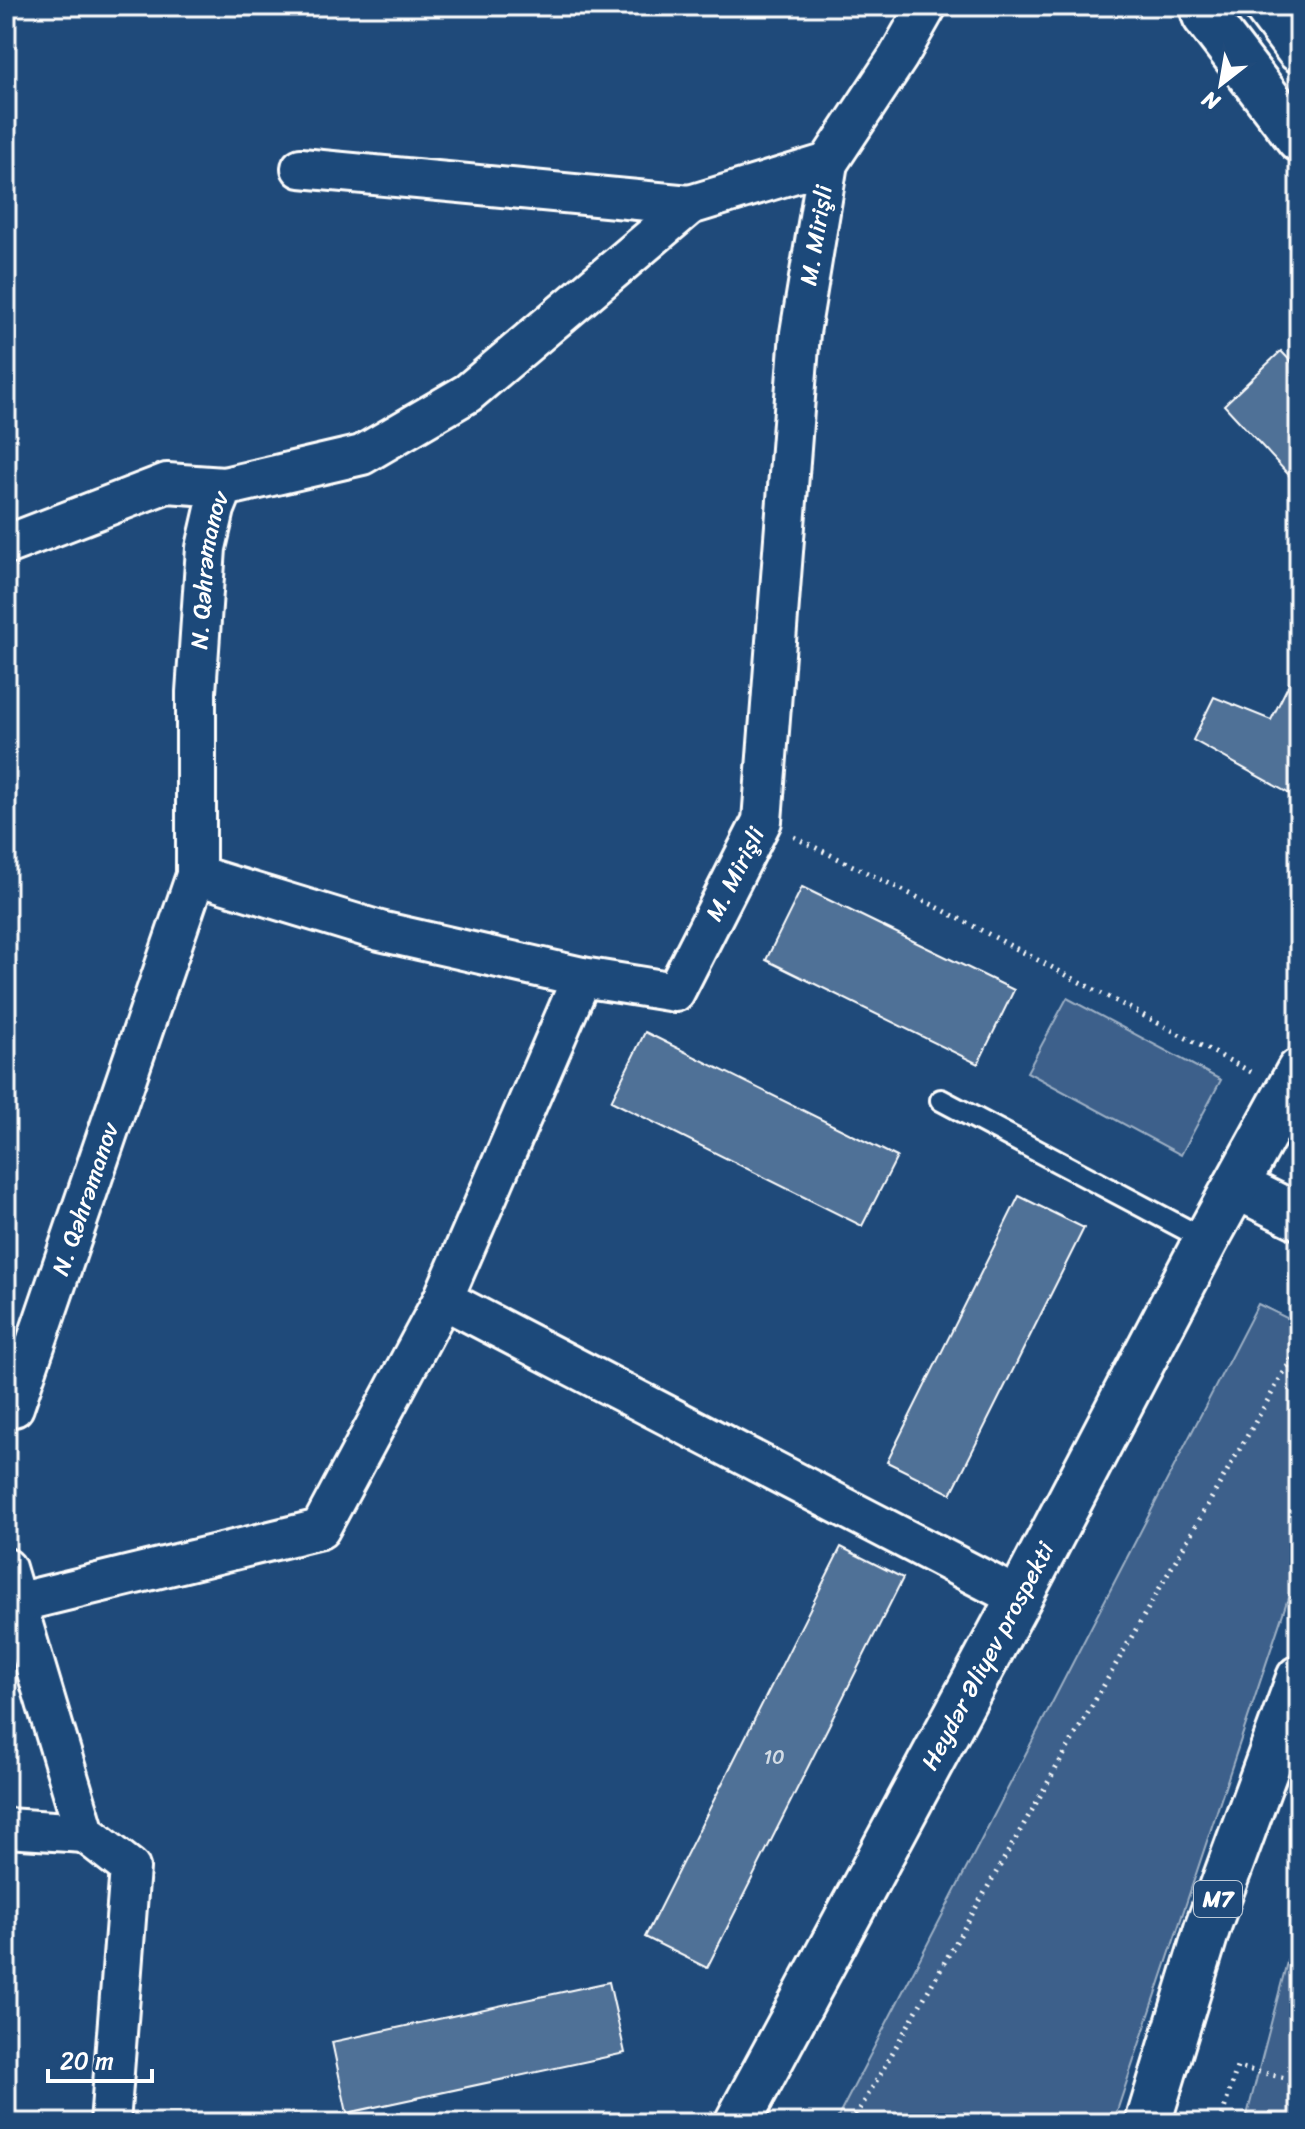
<svg xmlns="http://www.w3.org/2000/svg" width="1305" height="2129" viewBox="0 0 1305 2129" font-family="Sriracha,sans-serif">
<style>
.green{fill:#3c618b;stroke:#9eb0c5;stroke-width:2}
.building{fill:#507197;stroke:#fff;stroke-width:2}
.lines{fill:none;stroke-linecap:round;stroke-linejoin:round}
.lane-casing{stroke:#fff;stroke-width:26}
.street-casing{stroke:#fff;stroke-width:44}
.highway-casing{stroke:#fff;stroke-width:50}
.path{stroke:#fff;stroke-width:5;stroke-dasharray:2 6;stroke-linecap:butt}
.lane{stroke:#1f4a7a;stroke-width:20}
.street{stroke:#1f4a7a;stroke-width:38}
.highway{stroke:#1f4a7a;stroke-width:44}
.labels{text-anchor:middle;dominant-baseline:central;stroke-width:6;stroke-linejoin:round;paint-order:stroke}
.number-label{font-size:20px;fill:#d3dce5}
.shield{fill:#1f4a7a;stroke:#bcc9d7;stroke-width:2}
.shield-label{font-size:22px;font-weight:bold;fill:#fff}
.street-label{font-size:24px;fill:#fff;stroke:#1f4a7a}
</style>
<rect width="100%" height="100%" fill="#1f4a7a"/>
<filter id="ink" filterUnits="userSpaceOnUse"><feTurbulence type="fractalNoise" baseFrequency=".0125" numOctaves="2"/><feDisplacementMap in="SourceGraphic" scale="16" xChannelSelector="R" yChannelSelector="G"/><feConvolveMatrix kernelMatrix="1 2 1 2 8 2 1 2 1" color-interpolation-filters="sRGB"/></filter>
<g filter="url(#ink)">
<path class="green" d="M1067,998l154,82 -40,75 -154,-83z
M1258,1304l41,20v241l-186,558h-278z
M1299,1925v198h-54l43,-165z"/>
<path class="building" d="M1281,351l18,19v116l-75,-81z
M1299,664v135l-106,-59 21,-43 57,23z
M802,887l212,103 -36,74 -212,-104z
M645,1032l252,125 -35,69 -251,-125z
M1019,1196l65,32 -133,266 -64,-32z
M841,1547l62,31 -196,390 -62,-31z
M609,1982l16,71 -278,60 -15,-71z"/>
<g class="lines">
<defs>
<path id="lane" d="M941,1100l265,140"/>
<g id="street">
<path d="M301,168l389,37"/>
<path d="M6,545l161,-62 57,4"/>
<path id="s1" d="M196,875l184,56 202,46 93,15 87,-171 38,-488 28,-170"/>
<path d="M582,977l-139,322 576,299"/>
<path id="s2" d="M6,1408l8,-1 182,-532v-183l10,-144 9,-39 9,-22 138,-32 106,-62 222,-188 138,-42 70,-106 29,-51"/>
<path d="M6,1568l79,265 45,35 -20,255"/>
<path d="M16,1603l304,-74 123,-230"/>
<path d="M6,1828l79,5"/>
</g>
<g id="highway">
<path d="M1202,6l3,10 94,123"/>
<path d="M1266,6l33,44"/>
<path d="M1236,1186l63,31"/>
<path id="s3" d="M737,2123l282,-525 187,-358 93,-169"/>
<path d="M1148,2123l59,-194 92,-251"/>
</g>
</defs>
<use href="#lane" class="lane-casing"/>
<use href="#street" class="street-casing"/>
<use href="#highway" class="highway-casing"/>
<path class="path" d="M794,837l141,69 320,168
M1288,1958l11,1
M852,2123l447,-777
M1220,2123l17,-56 62,14"/>
<use href="#lane" class="lane"/>
<use href="#street" class="street"/>
<use href="#highway" class="highway"/>
</g>
</g>
<g class="labels">
<g class="number-label">
<text x="774" y="1757">10</text>
</g>
<rect class="shield" x="1194" y="1881" width="48" height="36" rx="6"/>
<g class="shield-label">
<text x="1218" y="1899">M7</text>
</g>
<g class="street-label">
<text stroke="none"><textPath href="#s1" startOffset="1274">M. Mirişli</textPath></text>
<text stroke="none"><textPath href="#s2" startOffset="876">N. Qəhrəmanov</textPath></text>
<text stroke="none"><textPath href="#s1" startOffset="626">M. Mirişli</textPath></text>
<text stroke="none"><textPath href="#s2" startOffset="228">N. Qəhrəmanov</textPath></text>
<text stroke="none"><textPath href="#s3" startOffset="530">Heydər Əliyev prospekti</textPath></text>
</g>
</g>
<rect width="1305" height="2129" fill="none" stroke="#1f4a7a" stroke-width="32"/>
<rect x="16" y="16" width="1273" height="2097" fill="none" stroke="#fff" stroke-width="3" filter="url(#ink)"/>
<g transform="translate(1221 84) rotate(211)" stroke="#1f4a7a" stroke-width="6" paint-order="stroke">
<path d="M0-6L14 30L0 20L-14 30Z" fill="#ffffff"/>
<text y="-12" font-size="22" font-weight="bold" text-anchor="middle" fill="#ffffff">N</text>
</g>
<path d="M48 2069v12h104v-12" fill="none" stroke="#ffffff" stroke-width="4"/>
<text x="60" y="2069" font-size="24" fill="#ffffff" stroke="#1f4a7a" stroke-width="6" paint-order="stroke">20 m</text>
</svg>
